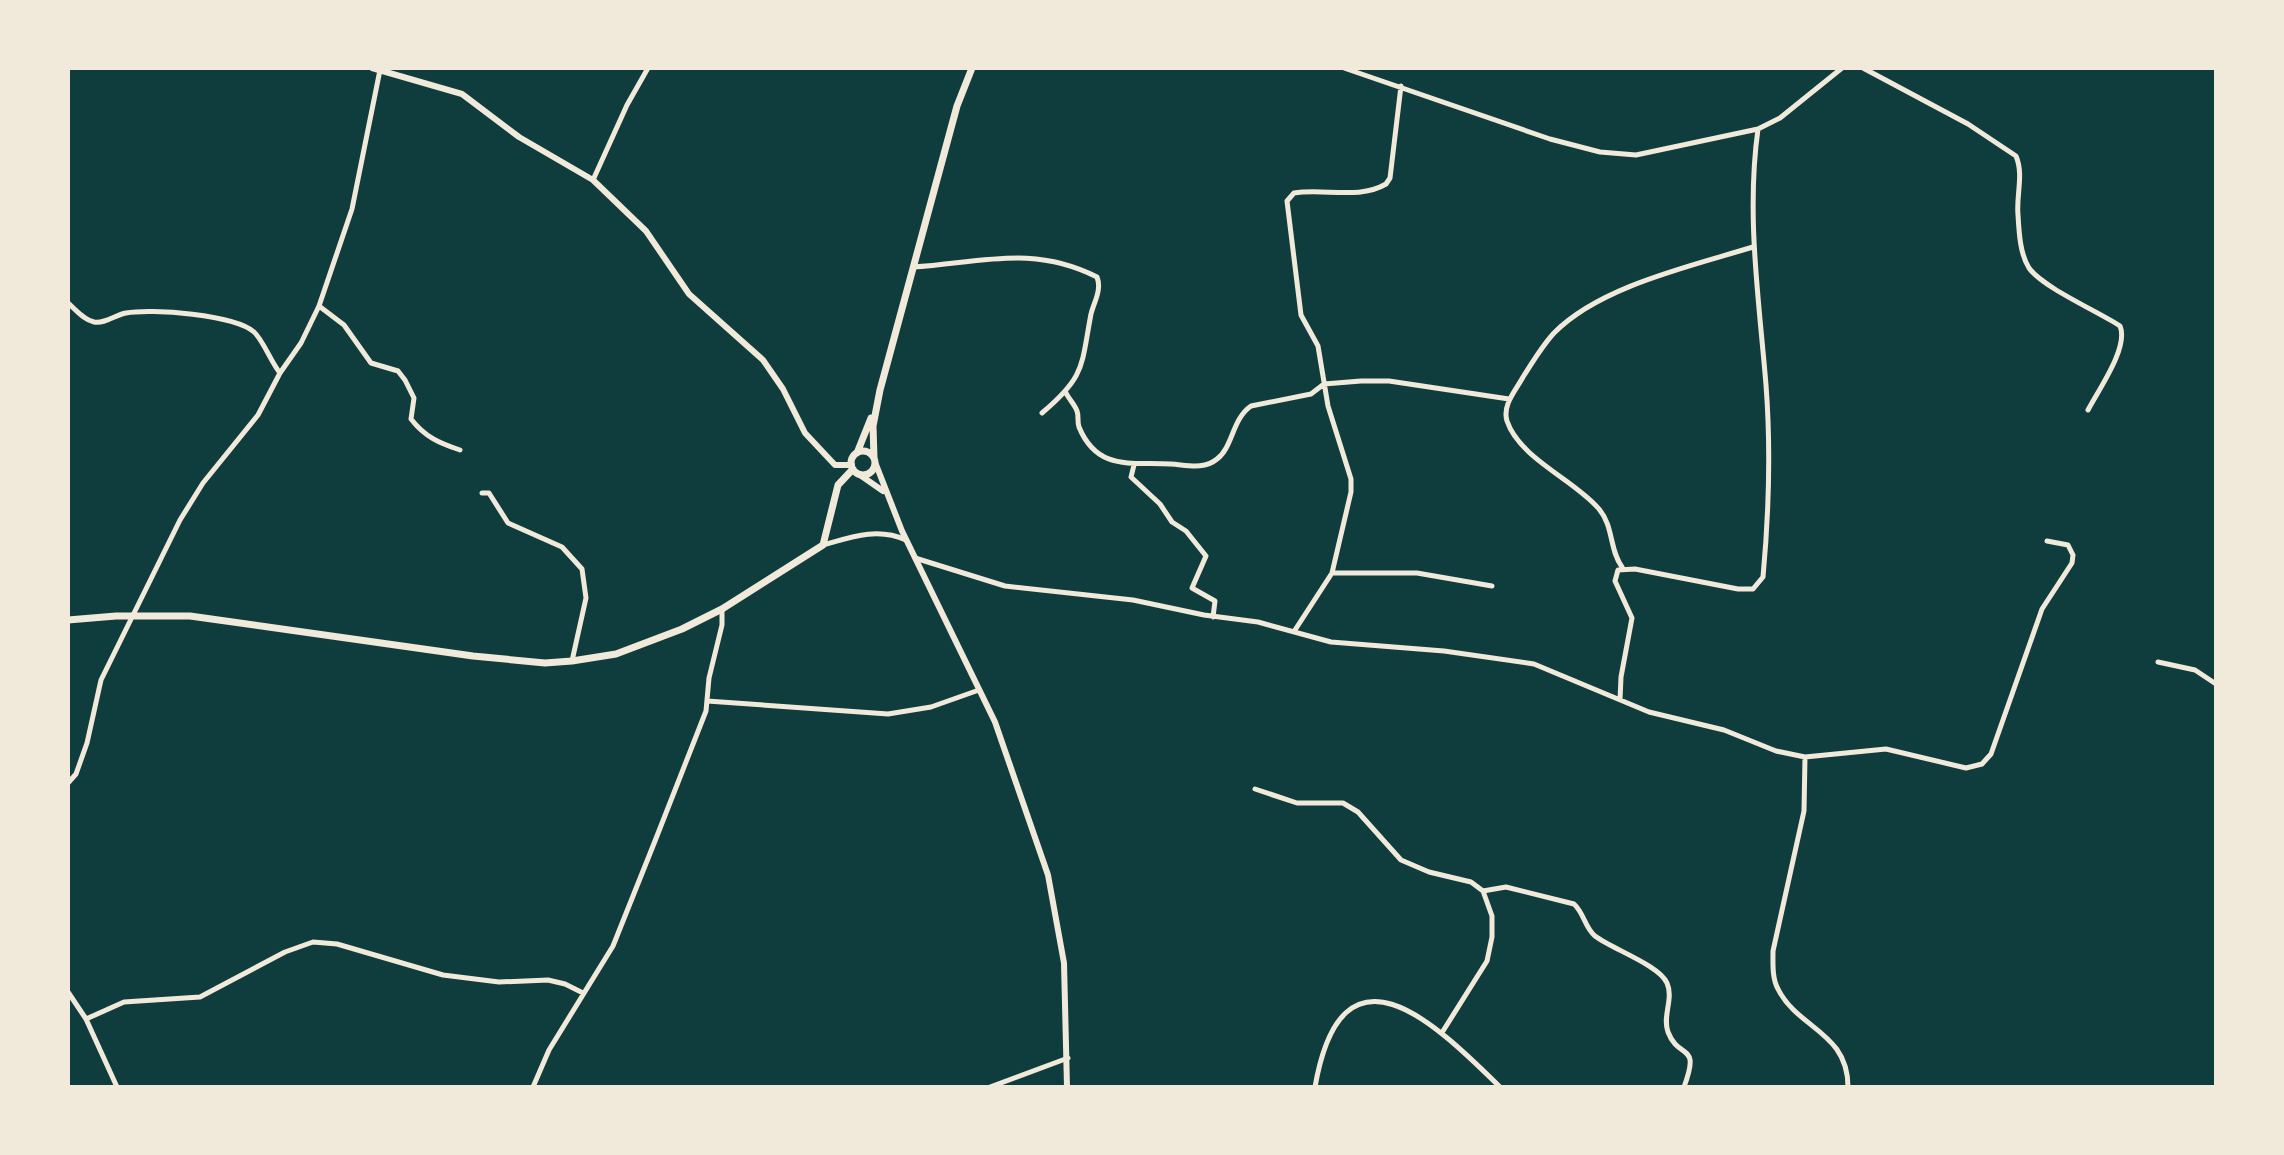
<svg xmlns="http://www.w3.org/2000/svg" width="2284" height="1155" viewBox="0 0 2284 1155" font-family="'Alegreya Sans',sans-serif">
<style>
.lines{fill:none;stroke-linecap:round;stroke-linejoin:round}
.minor{stroke:#f1e9da;stroke-width:5}
.tertiary{stroke:#f1e9da;stroke-width:6}
.secondary{stroke:#f1e9da;stroke-width:7}
</style>
<rect width="100%" height="100%" fill="#0f3d3e"/>
<g class="lines">
<path class="minor" d="M1344,68l206,71 50,13 36,3 122,-26 22,-11 62,-50
M1863,68l105,56 48,32c8,19 0,39 2,59 1,17 2,39 11,53 13,19 70,44 91,58 9,21 -21,63 -32,84
M593,180l34,-75 21,-37
M913,267c67,-4 119,-23 184,10 5,13 -3,25 -6,37 -10,52 -5,62 -49,99
M68,303c8,7 16,17 26,19 11,2 21,-7 32,-9 25,-5 109,2 128,19 9,8 17,30 26,41
M319,306l25,19 27,38 27,8 7,9 9,18 -3,21c14,18 28,24 49,31
M1066,393c3,6 9,12 11,18 2,5 0,11 2,16 19,46 55,34 92,37 16,1 33,6 46,-5 16,-12 15,-40 34,-53l60,-12 13,-10 37,-3h28l120,18
M1134,465l-3,12 29,27 12,18 14,9 20,25 -14,32 23,13 -2,16
M482,493h7l19,30 54,24 20,22 4,29 -14,63
M823,545c28,-8 55,-18 83,-5
M915,558l90,28 128,14 71,15 54,7 73,20 113,9 90,13 115,48 75,18 52,21 29,6 81,-8 80,19 16,-4 9,-10 51,-145 30,-46 1,-8 -5,-10 -21,-4
M1622,567c-13,-18 -8,-40 -23,-58 -24,-29 -79,-50 -92,-88 -5,-16 9,-31 16,-44 9,-14 19,-31 31,-44 46,-47 138,-67 199,-86
M1332,573h85l75,13
M1295,630l37,-57 19,-81v-13l-23,-73 -10,-60 -17,-31 -14,-114 7,-8c30,-5 65,7 92,-9l4,-6 11,-92
M2158,662l37,8 21,14
M1620,700l1,-23 11,-59 -17,-37 3,-11 17,-1 103,20h15l10,-12c6,-65 8,-127 3,-192 -7,-86 -20,-170 -8,-256
M707,701l181,13 43,-7 48,-17
M1805,757l-1,54 -31,140c0,13 -1,27 5,38 20,40 70,43 70,98
M68,783l8,-9 11,-31 14,-63 79,-160 23,-37 55,-68 22,-42 21,-30 18,-37 33,-97 28,-139
M1255,789l42,14h46l15,9 43,48 28,12 42,10 12,9 9,25v21l-5,24 -44,70
M1483,891l23,-4 68,17c10,9 11,24 21,32 17,13 64,29 72,47 7,16 -5,33 1,49 11,29 33,9 16,55
M68,992l18,27 31,68
M86,1019l38,-17 76,-5 85,-45 28,-10 24,2 106,31 56,7 49,-2 17,4 18,9
M533,1087l16,-37 64,-104 42,-105 51,-130 3,-33 13,-53v-16
M990,1087l78,-29
M1315,1087c27,-154 118,-66 185,0"/>
<path class="tertiary" d="M372,68l90,26 57,43 74,43 53,51 43,63 74,66 20,29 22,44 30,32h17
M875,462l27,69 93,191 53,153 16,88 3,124
M860,475l23,16"/>
<path class="secondary" d="M851 463a12 12 0 1 1 24 0a12 12 0 1 1-24 0Z
M857,453l14,-35
M874,458l-1,-32 7,-36 77,-284 15,-38
M68,620l48,-4h74l283,40 72,7 27,-2 44,-7 66,-25 40,-20 101,-64 15,-60 15,-16"/>
</g>
<rect width="2284" height="1155" fill="none" stroke="#f1e9da" stroke-width="140"/>
</svg>
